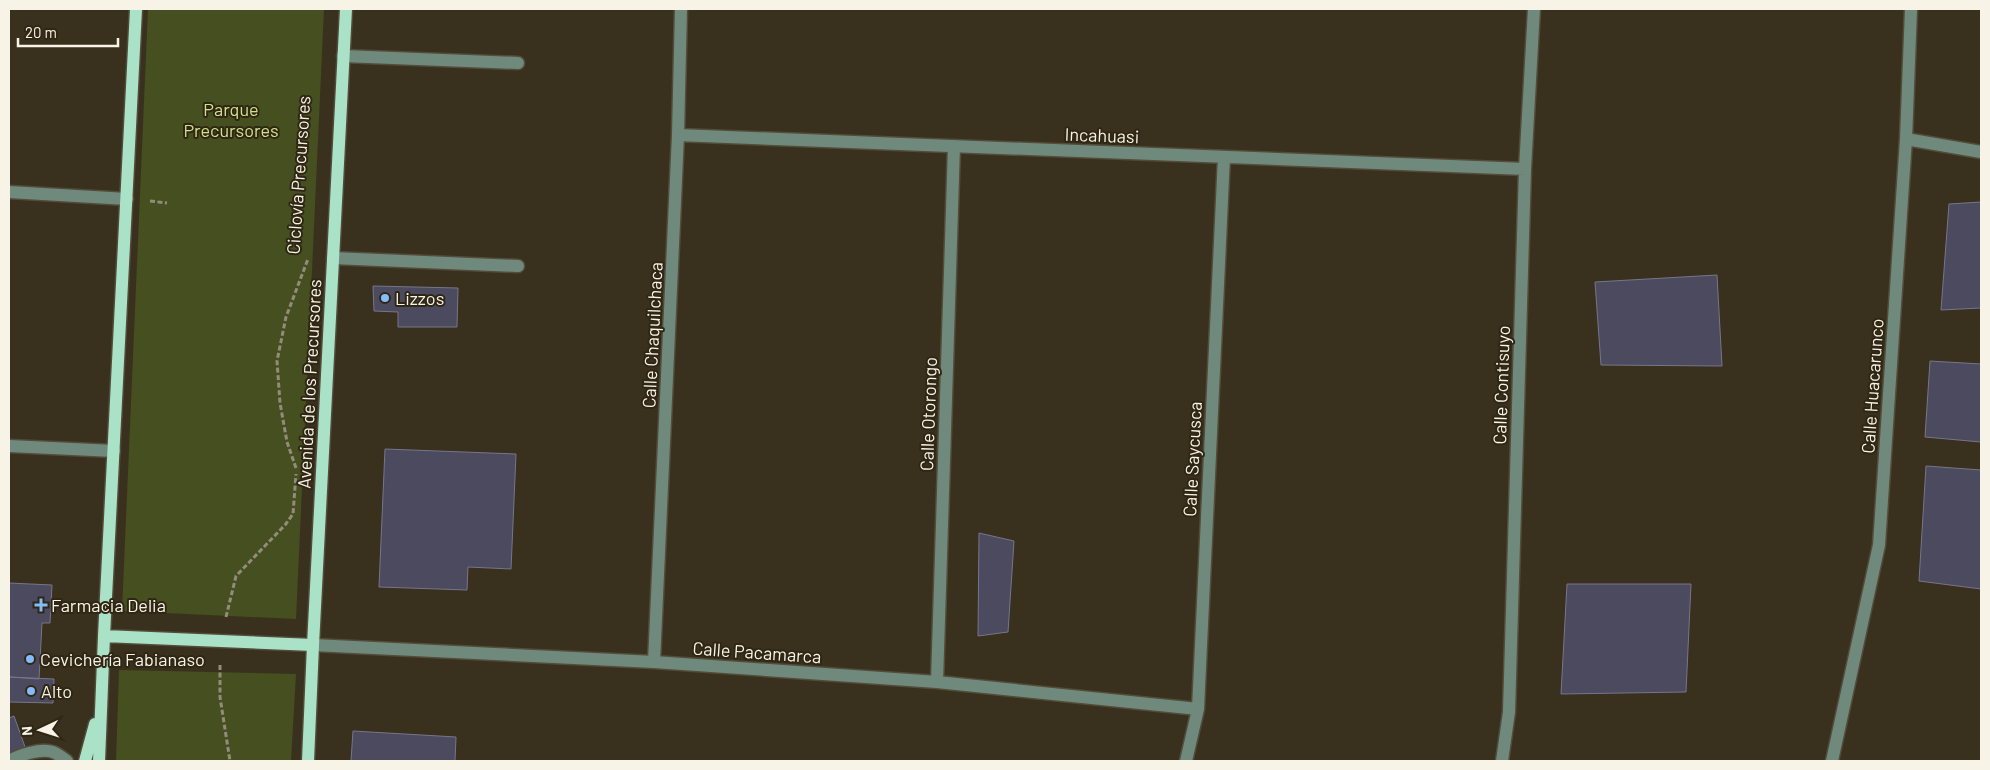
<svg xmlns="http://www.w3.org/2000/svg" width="1990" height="770" viewBox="0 0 1990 770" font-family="Barlow,sans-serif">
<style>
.green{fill:#464f1f}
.building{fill:#4c4a5e;stroke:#77758b}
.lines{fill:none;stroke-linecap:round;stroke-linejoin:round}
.minor-casing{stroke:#544c3a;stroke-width:15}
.major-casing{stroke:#544c3a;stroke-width:15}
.path{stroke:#938c7d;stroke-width:3;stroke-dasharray:5 2.5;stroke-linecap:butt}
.minor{stroke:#6f8a7d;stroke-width:12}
.major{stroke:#a9e2c7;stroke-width:12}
.poi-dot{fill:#84bcfb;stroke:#2f2714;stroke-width:2}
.labels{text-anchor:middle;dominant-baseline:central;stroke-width:4;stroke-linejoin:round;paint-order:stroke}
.park-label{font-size:18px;fill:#cfe18c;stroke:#2f2714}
.street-label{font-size:18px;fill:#f8f3e7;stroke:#2f2714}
.poi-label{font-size:18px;fill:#f8f3e7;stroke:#2f2714;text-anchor:start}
</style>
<rect width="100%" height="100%" fill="#39311e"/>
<path class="green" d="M148,9h176l-28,610 -174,-8z
M119,670l177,4 -5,87h-175z"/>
<path class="building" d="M1981,202v106l-40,2 8,-106z
M1717,275l5,91 -121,-1 -6,-83z
M373,286l85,2 -1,39h-59v-15l-24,-1z
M1930,361l51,3v78l-56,-5z
M385,449l131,5 -5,115 -43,-2 -1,23 -88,-3z
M1926,466l55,4v119l-62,-8z
M979,533l35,8 -6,91 -30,4z
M9,583l43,2 -2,38h-8l-3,56 -30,-2z
M1567,584h124l-5,108 -125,2z
M9,677l45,2 -1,24 -44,-1z
M14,716l16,45h-21v-43z
M353,731l103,6 -1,24h-104z"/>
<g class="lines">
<defs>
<path id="minor" d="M343,56l175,7
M678,135l847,34
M1906,139l75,13
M9,192l118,7
M333,258l185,8
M9,446l105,5
M313,645l341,17 283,20 261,27
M654,662l24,-527 3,-126
M937,682l17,-536
M9,761c10,-6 32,-13 44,-9 5,2 10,6 14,9
M1186,761l12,-52 26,-552
M1502,761l7,-49 16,-543 9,-160
M1832,761l47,-216 27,-406 5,-130"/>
<path id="major" d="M104,636l209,9
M85,761l10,-37
M99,761l5,-125 32,-627
M308,761l5,-116 33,-636"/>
</defs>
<use href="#minor" class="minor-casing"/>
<use href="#major" class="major-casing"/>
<path class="path" d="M150,201l17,2
M296,468l-9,-26 -7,-39 -3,-42 9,-44 22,-58
M226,617l10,-41 49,-51 8,-11 3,-40
M220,665v32l10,64"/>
<use href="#minor" class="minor"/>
<use href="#major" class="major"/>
</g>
<g class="poi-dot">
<circle cx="385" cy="298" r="5"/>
<path d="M38.5 597.5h5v5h5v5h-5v5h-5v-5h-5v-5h5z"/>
<circle cx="30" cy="659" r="5"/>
<circle cx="31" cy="691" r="5"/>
</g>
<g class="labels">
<g class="park-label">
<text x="231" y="109">Parque<tspan x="231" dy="21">Precursores</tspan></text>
</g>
<g class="street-label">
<text transform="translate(1102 135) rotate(2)">Incahuasi</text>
<text transform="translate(298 175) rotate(-86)">Ciclovía Precursores</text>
<text transform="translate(652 335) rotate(-87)">Calle Chaquilchaca</text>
<text transform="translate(309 384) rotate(-87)">Avenida de los Precursores</text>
<text transform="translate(1501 385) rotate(-88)">Calle Contisuyo</text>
<text transform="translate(1872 386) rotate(-86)">Calle Huacarunco</text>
<text transform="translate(928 414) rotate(-88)">Calle Otorongo</text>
<text transform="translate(1192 459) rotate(-87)">Calle Saycusca</text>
<text transform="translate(757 652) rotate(4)">Calle Pacamarca</text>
</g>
<g class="poi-label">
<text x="395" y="298">Lizzos</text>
<text x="51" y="605">Farmacia Delia</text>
<text x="40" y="659">Cevichería Fabianaso</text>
<text x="41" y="691">Alto</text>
</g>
</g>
<rect width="1990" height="770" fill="none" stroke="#f8f3e7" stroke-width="20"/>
<g transform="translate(40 730) rotate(266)" stroke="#2f2714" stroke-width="4" paint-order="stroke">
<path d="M0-4L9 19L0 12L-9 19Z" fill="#f8f3e7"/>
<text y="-8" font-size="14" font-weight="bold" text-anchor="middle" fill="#f8f3e7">N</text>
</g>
<path d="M18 38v8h100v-8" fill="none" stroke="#f8f3e7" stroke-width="2.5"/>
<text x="25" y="38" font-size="15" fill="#f8f3e7" stroke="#2f2714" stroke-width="4" paint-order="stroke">20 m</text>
</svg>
